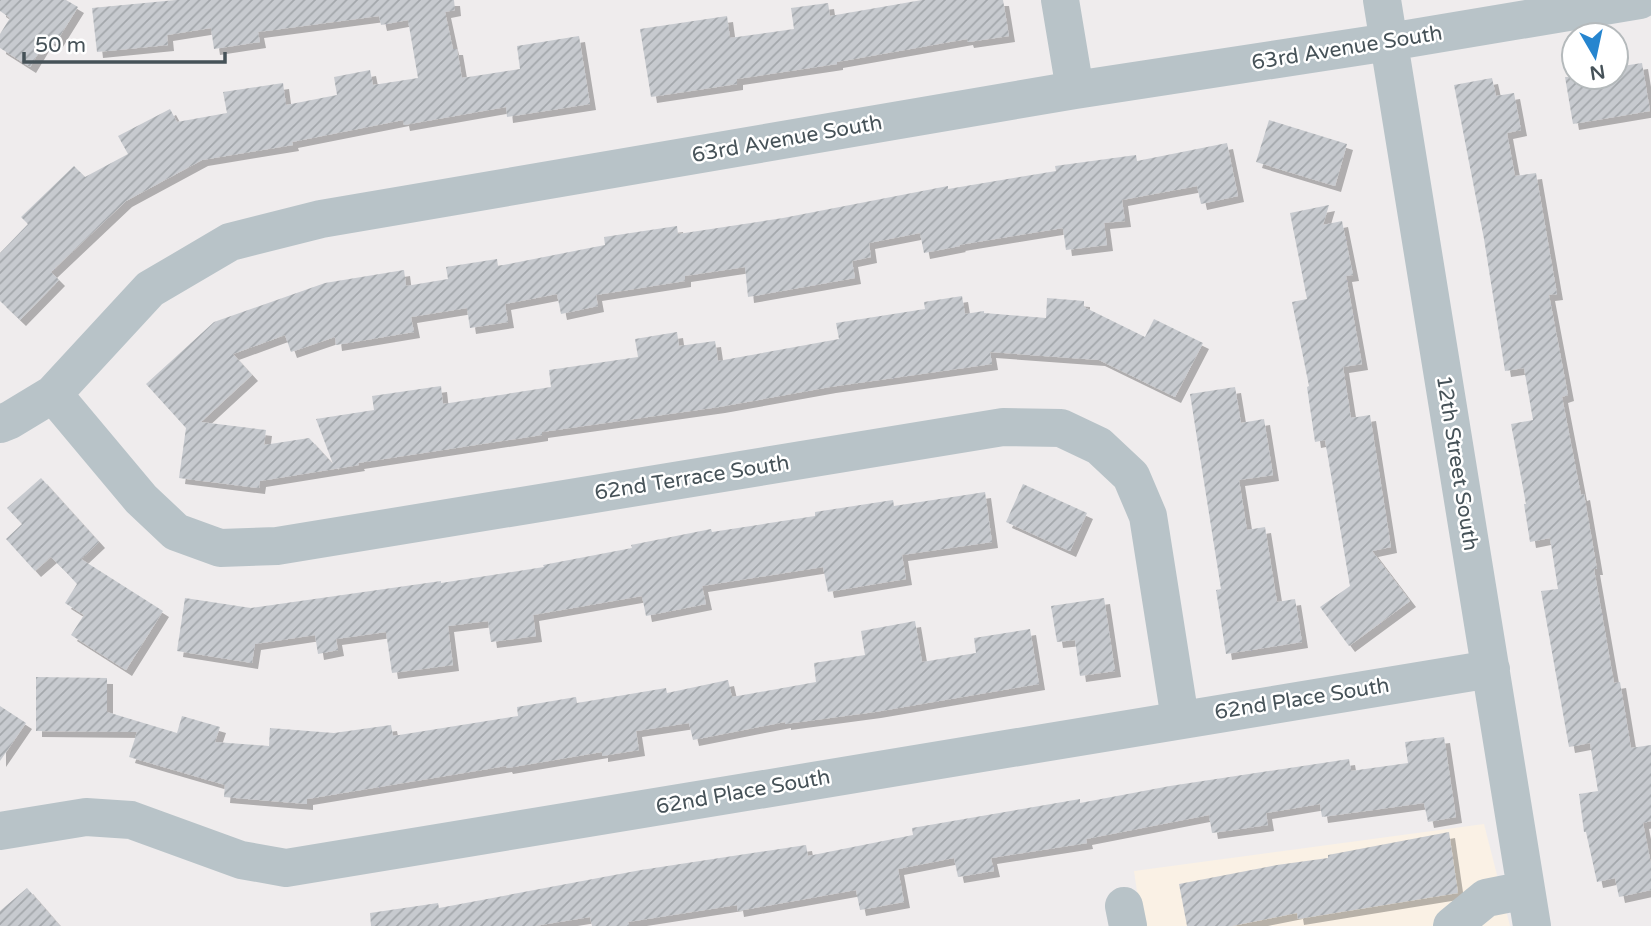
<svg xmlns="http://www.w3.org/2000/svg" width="1651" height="926" viewBox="0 0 1651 926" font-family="'Varela Round',sans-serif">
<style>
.commercial{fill:#faf1e5}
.building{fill:url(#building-hatch);filter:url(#shadow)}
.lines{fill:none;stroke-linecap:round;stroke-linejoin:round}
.minor{stroke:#b8c3c8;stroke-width:38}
.labels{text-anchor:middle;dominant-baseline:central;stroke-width:5;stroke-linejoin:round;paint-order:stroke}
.street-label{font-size:21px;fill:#465258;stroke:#fff}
</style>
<defs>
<pattern id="building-hatch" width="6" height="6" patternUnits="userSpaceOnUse" patternTransform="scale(1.75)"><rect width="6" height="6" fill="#c7cacf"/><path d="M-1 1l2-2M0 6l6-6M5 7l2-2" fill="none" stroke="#a3a7ab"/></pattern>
<filter id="shadow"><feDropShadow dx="6" dy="6" stdDeviation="0" flood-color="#0004"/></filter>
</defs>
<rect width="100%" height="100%" fill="#efeced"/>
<path class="commercial" d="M1484,824l26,102h-368l-8,-55z"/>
<path class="building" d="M0,0h66l12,7 -23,37 -8,-5 -17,28 -30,-19v-14l10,-16 -10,-7z
M176,0h278l1,10 -10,2 8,37h4l5,29 58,-9 -3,-23 62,-10 11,68 -83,13 -1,-10 -102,18 -1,-5 -111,22 1,3 -91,15 -76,41 -75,71 8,8 -39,40 -20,-19v-48l28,-29 -7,-7 53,-51 11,11 43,-23 -10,-18 52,-27 7,13 50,-9 -4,-21 60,-9 3,22 51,-10 -3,-18 36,-7 3,15 45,-7 -10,-58 -27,5 -2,-9 -121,16 2,10 -46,7 -3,-21 -44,7 1,10 -71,7 -5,-44z
M922,0h81l6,36 -41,6 -1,-3 -130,23v2l-100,15v5l-86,13 -11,-68 87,-13 3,22 64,-9 -3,-21 37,-5 2,13z
M1642,63l8,48 -77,13 -8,-47h51v-10z
M1492,78l4,18 18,-3 7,37 -14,3 8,43 21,-3 21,121 -8,1 19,100 -6,2 19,98 3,-1 13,75h-3l20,114 6,-1 11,66 20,-3v76l-8,2 8,41v26l-32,7 -4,-19 -18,4 -11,-50h-2l-5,-38 19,-3 -8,-48 -21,4 -28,-156 17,-2 -8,-51 -20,4 -6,-38h2l-15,-80 22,-4 -9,-52 -19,3 -21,-132 -30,-154z
M1269,120l78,24 -12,42 -79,-24z
M1227,143l11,53 -37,8 -4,-18 -75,14 3,21 -21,2 3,22 -41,5 -3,-22 -104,17 1,1 -36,7 -4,-20 -51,10 2,14 -19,4 3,17 -107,19 -3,-30 -60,9v5l-89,14 2,11 -37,8 -4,-20 -52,10 3,18 -38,6 -3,-20 -56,9 3,15 -78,13 -1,-8 -44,15 -6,-17 -52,19 19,21 -51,47 65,8 -2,15 45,-7 24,26 -17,-45 58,-9 -2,-14 69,-10 2,18 108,-17 -2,-17 89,-13 -3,-18 42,-7 2,14 36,-5 3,20 121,-22 -3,-16 89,-14 -1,-7 38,-6 3,18 19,-3v2l62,5 1,-20 37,3v6l61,30 9,-18 49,24 -28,54 -76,-37 -109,-8 2,12 -162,23 -111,20 -177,25v3l-184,28 1,2 -99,16 -1,7 -80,-10 7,-50 -40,-44 68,-62 111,-39 79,-13 2,16 42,-7 -2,-12 51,-8 1,7 107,-21 -1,-8 73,-11 1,8 105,-16 165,-32v3l108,-18 -1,-5 81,-11 1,6z
M1329,205l-6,20 19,-4 11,54 -7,1 16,88 -19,3 8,51 19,-3 21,132 -19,4 38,50 -61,45 -29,-39 30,-21 -25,-146 -10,2 -8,-55 2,-1 -17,-84 15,-3 -17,-86z
M1235,387l6,36 23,-4 9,56 -34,5 8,50 18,-3 12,75 18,-3 7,43 -76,12 -10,-64 5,-1 -31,-195z
M41,478l58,64 -18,17 82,52 -37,59 -55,-35 13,-20 -19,-12 12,-19 -11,-12 -15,-15 -16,14 -29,-32 16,-15 -15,-16z
M1023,484l64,29 -17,38 -64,-29z
M985,492l7,50 -90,13 4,24 -78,13 -5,-25 -121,19 4,18 -60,12 -4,-20 -109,19 3,21 -45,6 -3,-21 -40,5 5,39 -61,8 -6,-41 -50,7 2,11 -20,4 -3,-19 -60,9 -3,19 -75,-12 8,-53 66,10 190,-27v2l103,-16 -1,-2 89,-17 -1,-3 80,-16 1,3 103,-16v-4l78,-12 1,6z
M1104,598l11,73 -35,5 -5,-36 -18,2 -6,-36z
M915,621l7,41 54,-9 -2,-15 56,-9 9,55 -164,28 -90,12v-2l-92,18 -4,-17 -53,8 3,19 -37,6v-4l-95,16 -1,-2 -199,33v5l-83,-7 1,-12 -96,-28 8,-25 -101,-1v-54l71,1v34l70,21 5,-17 38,11 -5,15 54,4 1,-18 64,5 57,-8 2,11 125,-20 -1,-9 59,-10 1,6 89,-15 1,5 61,-13 4,17 84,-15 -2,-19 51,-8 -4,-24z
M0,706l26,17 -26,38z
M1444,737l12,80 -28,5 -4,-19 -102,14 -2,-13 -54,9 2,12 -56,8 -3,-18 -123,24 1,4 -96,15 3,13 -36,6 -4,-19 -56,11 6,33 -44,8 -4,-20 -118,21 -1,-6 -109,17 1,4h-37l-2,-9 -55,9h-164l-1,-13 68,-10 1,5 202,-38 165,-25 2,11 105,-21 -1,-7 168,-29v4l90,-17 179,-27 2,12 57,-8 -3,-21z
M1449,832l9,61 -160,26 -1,-6 -65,13h-45l-8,-42 98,-19 51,-7v-3z
M27,888l33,38h-60v-15z"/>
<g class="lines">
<path class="minor" d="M1060,0l15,90
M1382,0l150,926
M53,394l88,105 35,33 44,16 57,-2 726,-119 58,1 38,18 32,30 17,40 32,203
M0,424l10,-4 43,-26 97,-105 80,-47 91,-23 754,-129 314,-48 251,-42
M0,831l86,-14 45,3 110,40 45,8 1205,-199
M1124,906l4,20
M1452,926l34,-28 40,-8"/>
</g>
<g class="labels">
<g class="street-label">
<text transform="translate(1347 48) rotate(-9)">63rd Avenue South</text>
<text transform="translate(787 139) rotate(-10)">63rd Avenue South</text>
<text transform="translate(1457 463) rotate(81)">12th Street South</text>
<text transform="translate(692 478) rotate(-9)">62nd Terrace South</text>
<text transform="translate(1302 699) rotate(-9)">62nd Place South</text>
<text transform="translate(743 792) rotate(-10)">62nd Place South</text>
</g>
</g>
<g transform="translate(1595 56) rotate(171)"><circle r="33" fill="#ffffff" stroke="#b5babc" stroke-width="2"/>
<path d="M0-5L12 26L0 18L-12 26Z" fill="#2685cf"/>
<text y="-10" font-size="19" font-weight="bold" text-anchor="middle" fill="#465258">N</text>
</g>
<path d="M24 52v10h201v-10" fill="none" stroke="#465258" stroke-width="3.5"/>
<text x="35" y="52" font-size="21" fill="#465258" stroke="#ffffff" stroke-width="5" paint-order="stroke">50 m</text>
</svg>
